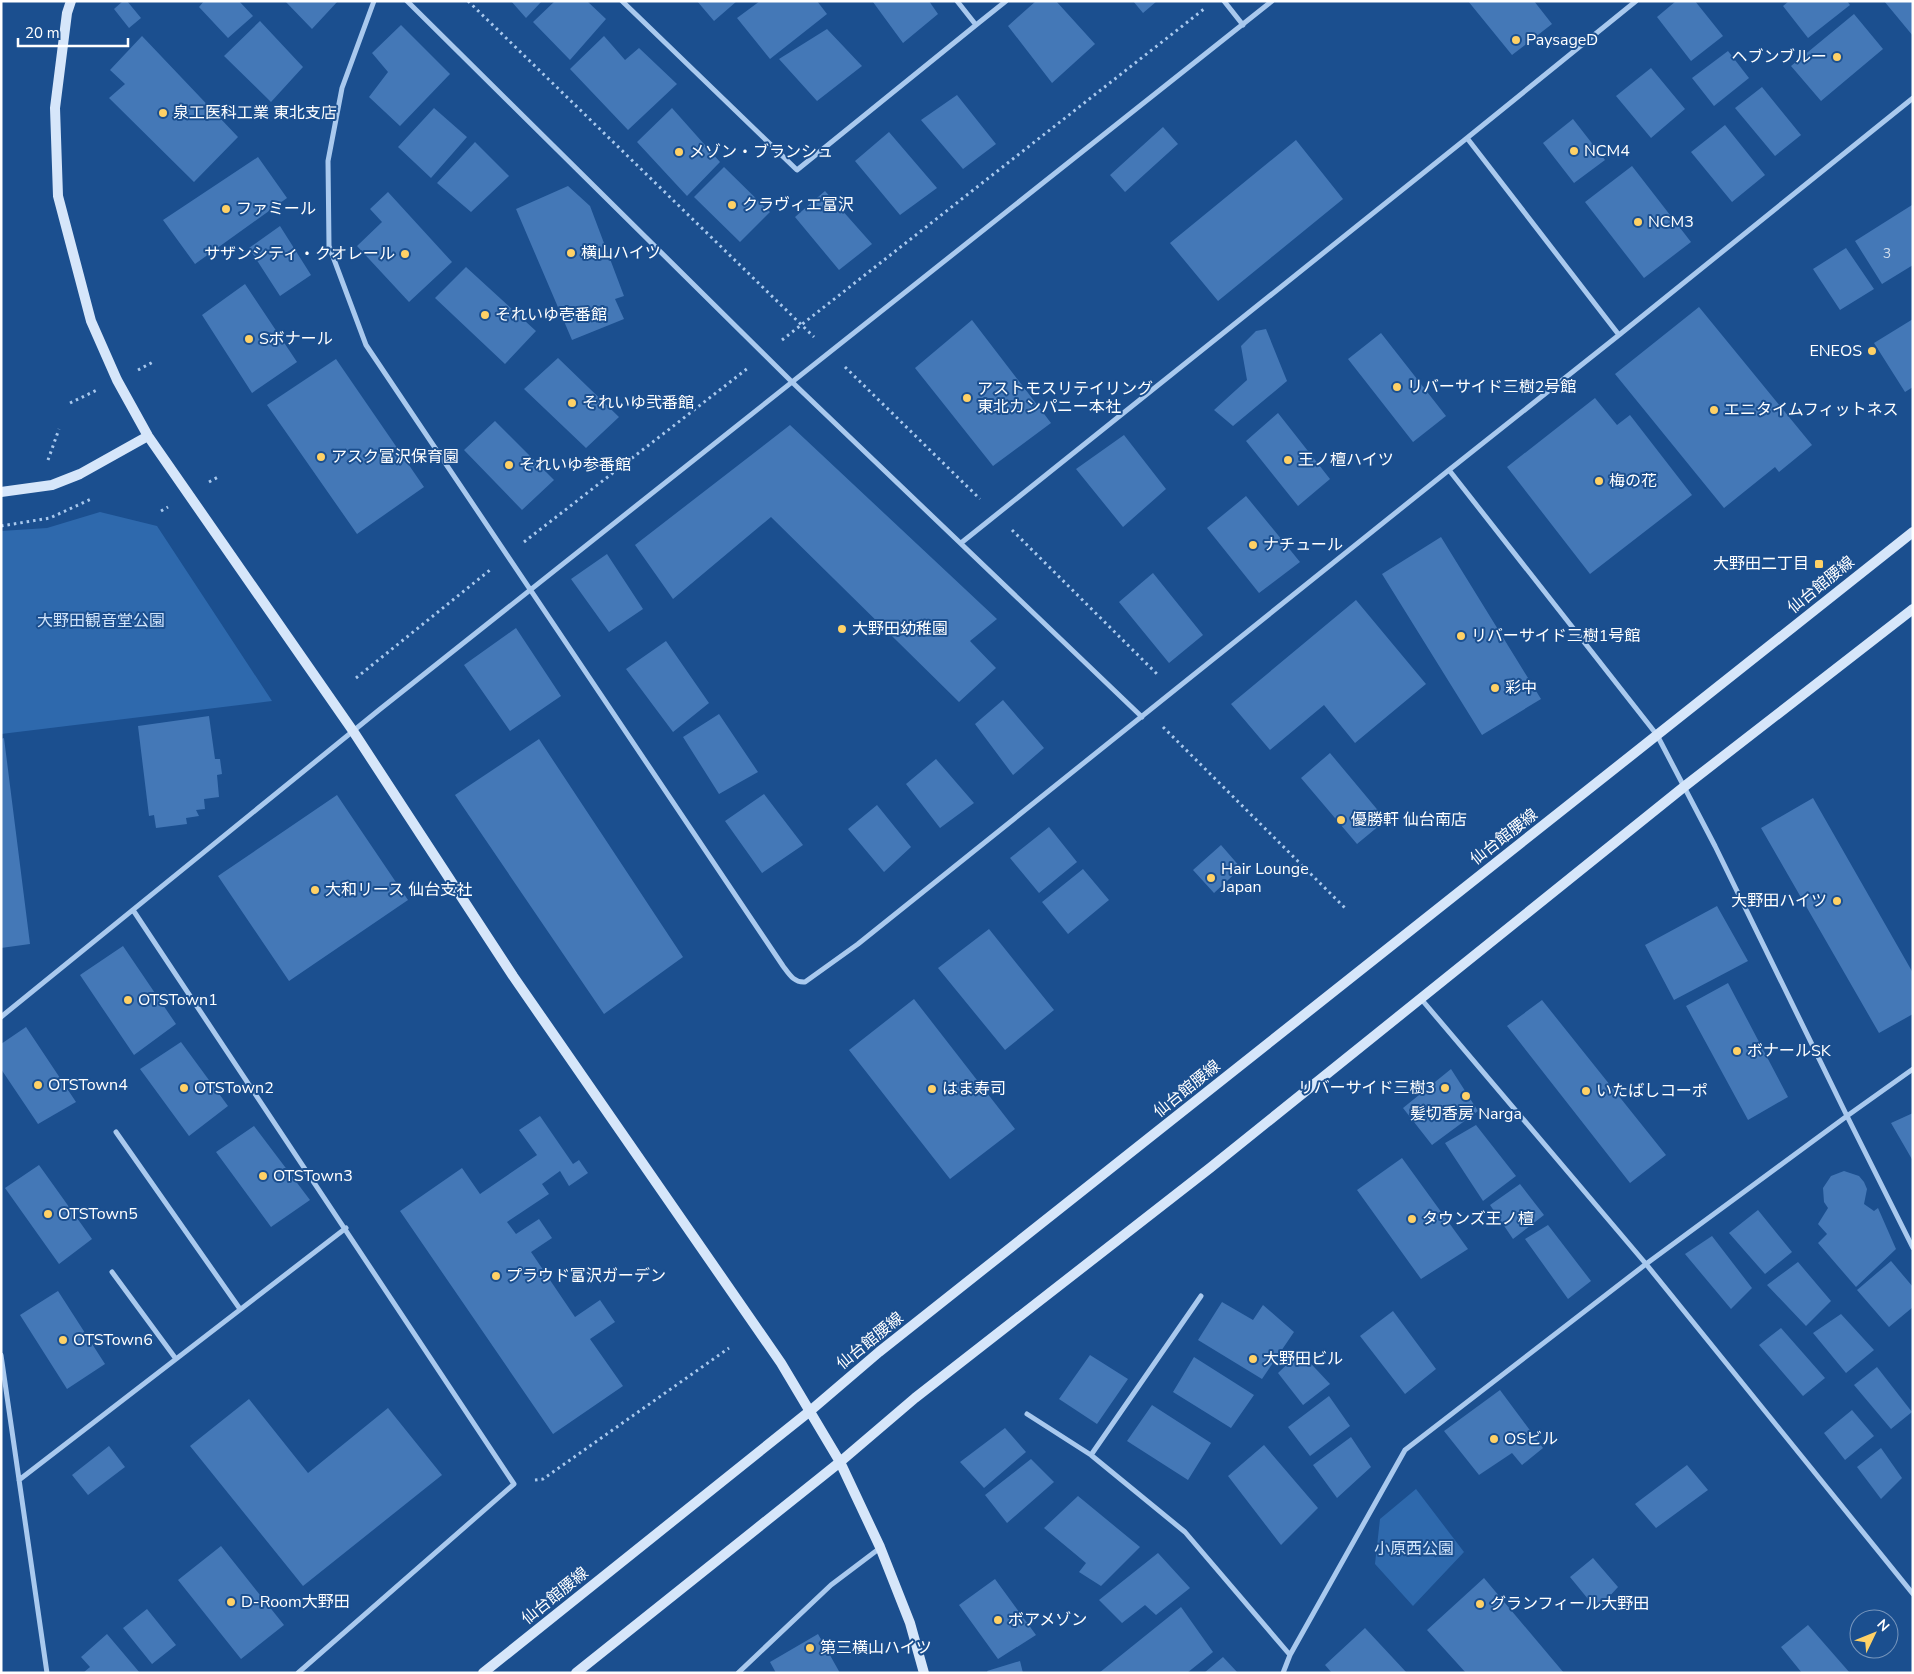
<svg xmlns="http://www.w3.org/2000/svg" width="1914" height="1674" viewBox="0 0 1914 1674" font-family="'Nunito Sans','Noto Sans JP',sans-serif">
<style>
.green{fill:#2e69ad}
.building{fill:#4478b7}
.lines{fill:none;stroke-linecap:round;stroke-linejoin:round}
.path{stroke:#a9c9ee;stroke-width:3;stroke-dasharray:2.5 4;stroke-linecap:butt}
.street{stroke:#a9c9ee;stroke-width:5}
.secondary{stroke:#d6e6fa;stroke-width:10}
.poi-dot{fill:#ffd166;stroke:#1b4f8f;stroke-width:2}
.labels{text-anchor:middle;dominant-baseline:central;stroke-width:4;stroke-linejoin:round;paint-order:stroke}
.number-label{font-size:14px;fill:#d0dded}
.poi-label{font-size:16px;fill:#fff;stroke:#1b4f8f;text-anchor:start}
.street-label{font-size:16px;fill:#fff;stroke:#1b4f8f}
.park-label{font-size:16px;fill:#cfe3fa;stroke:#1b4f8f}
</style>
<rect width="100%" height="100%" fill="#1b4f8f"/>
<path class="green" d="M100,512l57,14 115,175 -271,33v-203l46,-3z
M1416,1489l48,63 -51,54 -38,-42 5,-45z"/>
<path class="building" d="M123,1h4l14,17 -12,10 -15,-19z
M204,1h35l14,15 -25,22 -29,-31z
M285,1h53l-26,28z
M511,1h31l-16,17z
M555,1h32l19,18 -36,41 -37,-38z
M697,1h40l-23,20z
M760,1h57l10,13 -57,45 -33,-41z
M929,1l9,13 -35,29 -30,-41z
M1036,1h20l39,43 -43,39 -44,-57z
M1133,1h24l-14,12z
M1468,1h66l18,23 -40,31z
M1676,1h19l28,35 -32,25 -34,-44z
M1789,1h58l3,4 -42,33 -25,-32z
M1884,1h29v35z
M1854,14l29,35 -62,52 -30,-35z
M260,21l43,46 -32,35 -47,-46z
M401,25l49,49 -50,52 -31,-29 19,-25 -16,-19z
M827,29l35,37 -45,35 -38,-42z
M142,36l96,101 -44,45 -85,-84 16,-14 -15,-14z
M604,36l21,24 14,-12 38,36 -49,46 -58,-61z
M1728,51l21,27 -35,28 -22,-28z
M1651,68l34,41 -34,29 -35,-42z
M1762,87l39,48 -26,21 -40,-48z
M957,95l39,49 -33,25 -42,-49z
M434,108l33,29 -36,41 -33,-31z
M672,108l48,54 -33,34 -50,-54z
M1573,119l32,41 -31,23 -31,-40z
M1725,125l40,50 -33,27 -41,-50z
M1163,127l15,17 -53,48 -15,-17z
M889,132l48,56 -37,27 -45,-54z
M1296,140l47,59 -125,102 -48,-58z
M475,142l34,34 -38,36 -34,-29z
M258,157l29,41 -92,66 -32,-44z
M1632,166l59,76 -47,36 -59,-76z
M724,167l46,45 -30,30 -46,-45z
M568,186l22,20 34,90 -9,3 9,20 -52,21 -56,-131z
M825,191l47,53 -33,26 -44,-53z
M388,192l64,70 -43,40 -52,-56 25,-24 -12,-13z
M1912,205l1,60 -31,19 -27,-43z
M280,226l31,49 -31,21 -31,-48z
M1846,248l28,41 -34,21 -27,-41z
M466,267l70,64 -31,33 -70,-66z
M245,284l52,78 -45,31 -50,-78z
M1699,307l113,138 -33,27 -4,-5 -51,41 -109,-134z
M1913,319v68l-8,5 -31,-49z
M972,320l79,103 -58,43 -78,-98z
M1266,329l21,52 -54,45 -19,-16 33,-30 -6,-34 15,-15z
M1381,333l65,83 -33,26 -65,-83z
M558,358l61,59 -33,31 -62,-59z
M336,359l88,128 -67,47 -90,-129z
M1595,398l22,27 13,-10 62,80 -102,79 -83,-107z
M1278,413l52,66 -32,27 -52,-65z
M495,421l59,59 -32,30 -58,-60z
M790,425l207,194 -27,22 26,27 -37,34 -188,-185 -98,82 -38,-54z
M1124,435l42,54 -43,38 -47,-58z
M1246,496l54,66 -41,31 -52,-65z
M1441,537l100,162 -59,36 -100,-161z
M607,554l36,55 -34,23 -38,-53z
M1153,573l50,62 -34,28 -50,-61z
M1356,600l70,84 -71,59 -31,-38 -54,45 -39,-46z
M516,628l45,68 -51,35 -46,-66z
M666,641l43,62 -36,29 -47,-63z
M1003,700l41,48 -31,27 -38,-51z
M719,714l39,58 -39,22 -36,-57z
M209,716l6,43h5l2,15 -5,1 2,22 -15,2 1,10 -9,1 3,6 -13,2 1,6 -31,4 -2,-13 -5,1 -11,-90z
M4,738l26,206 -29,4v-209z
M539,739l144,218 -79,57 -149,-219z
M1330,753l56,67 -29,24 -56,-66z
M936,759l38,44 -34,25 -34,-44z
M764,794l39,51 -41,28 -37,-52z
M337,795l71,105 -119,81 -71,-105z
M1813,798l100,175v41l-34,19 -118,-205z
M877,805l34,42 -27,25 -36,-43z
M1049,827l28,35 -38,31 -29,-35z
M1221,845l20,23 -27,25 -21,-23z
M1083,869l26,31 -41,34 -26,-32z
M1717,906l31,55 -74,39 -29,-55z
M989,929l65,81 -49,40 -67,-82z
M123,946l53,78 -42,31 -54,-80z
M1728,983l60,114 -40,23 -62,-114z
M914,999l101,130 -65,50 -101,-129z
M1542,1000l124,155 -36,28 -123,-157z
M26,1027l50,75 -38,22 -37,-55v-25z
M181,1042l47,64 -39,30 -49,-67z
M1451,1069l27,42 -46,34 -29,-37z
M1913,1113v48l-22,-38z
M540,1116l33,48 6,-4 9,13 -19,13 -9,-15 -18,13 7,10 -42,28 9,12 23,-15 13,19 -21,14 44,65 25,-17 15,22 -25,17 33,47 -70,48 -153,-223 62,-43 18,26 57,-39 -18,-25z
M1476,1125l40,51 -33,25 -38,-58z
M254,1126l56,74 -39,27 -55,-75z
M1402,1158l66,91 -47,30 -64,-89z
M39,1165l53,74 -33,25 -54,-76z
M1844,1171l15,5 5,6 3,7 -3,15 10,7 4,-3 18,41 -40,38 -38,-44 9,-9 -9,-10 10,-16 -4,-6 -1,-14 8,-12z
M1520,1184l24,31 -31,24 -23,-34z
M1758,1210l34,42 -27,22 -36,-41z
M1548,1225l43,56 -23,18 -43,-60z
M1712,1236l40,52 -21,21 -46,-55z
M1891,1261l22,26v20l-24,20 -32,-37z
M1798,1262l33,39 -25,25 -39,-41z
M58,1291l47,73 -38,25 -47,-74z
M1222,1302l31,18 10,-15 31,27 -32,47 -64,-39z
M1393,1311l43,58 -31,25 -45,-58z
M1841,1314l33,36 -28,23 -33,-40z
M1781,1328l44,50 -22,18 -44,-51z
M1300,1352l30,32 -27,21 -25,-32z
M1090,1355l38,24 -31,45 -38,-25z
M1194,1357l60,38 -23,33 -58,-36z
M1877,1367l35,45 -21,17 -37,-44z
M1500,1390l43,58 -21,17 -10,-12 -33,22 -35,-44z
M1329,1396l21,30 -40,30 -22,-29z
M249,1399l59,74 80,-65 54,67 -139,111 -113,-140z
M1152,1405l59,38 -23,37 -61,-39z
M1852,1410l22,26 -29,24 -21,-27z
M1005,1428l21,24 -42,36 -24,-26z
M1351,1437l20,30 -34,31 -24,-33z
M1264,1445l54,63 -37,37 -53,-69z
M109,1446l16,21 -37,28 -16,-20z
M1881,1448l21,30 -21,21 -24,-32z
M1031,1459l23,23 -47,41 -22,-28z
M1687,1465l21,25 -52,38 -21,-24z
M1078,1496l62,51 -39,39 -22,-14 7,-9 -42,-35z
M221,1546l63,79 -43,34 -63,-79z
M1158,1553l32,35 -34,27 -11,-10 -23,18 -23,-23z
M1593,1558l25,29 -21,23 -27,-33z
M1484,1578l80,95h-98l-39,-43z
M995,1579l41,56 -38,24 -39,-54z
M1181,1607l32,45 -26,21h-88z
M147,1609l29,36 -24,19 -29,-36z
M1808,1625l42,48h-48l-21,-26z
M1365,1628l42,45h-75l-7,-8z
M107,1634l33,39h-57l7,-6 -9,-10z
M818,1634l22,39h-64l-6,-11z
M1223,1657l15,16h-34z
M1020,1661l3,12h-35l-1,-2z"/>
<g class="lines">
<path class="path" d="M468,1l346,336
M782,340l422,-331
M845,367l135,132
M138,370l15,-8
M70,403l27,-13
M48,460l11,-31
M209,482l11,-6
M161,511l7,-4
M1,526l49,-8 41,-19
M1012,530l146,145
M524,542l224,-174
M356,678l134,-108
M1163,727l184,183
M535,1480l8,-1 186,-131"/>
<path class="street" d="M374,1l-32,87 -14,73 1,85 37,99 417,621c6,8 11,17 22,16l53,-38 591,-474
M407,1l385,381 350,335
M622,1l175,169 179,-145
M957,1l19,24 30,-24
M1224,1l19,24
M1619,335l294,-237
M961,543l506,-405
M133,910l381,574 -216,189
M1422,1000l224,264 267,330
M1,1017l378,-307 893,-709
M1913,1069l-66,47 66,132
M116,1132l124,177
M112,1272l64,87
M1,1355l46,318
M1027,1414l64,41 94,77 105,123
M1091,1455l110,-159
M19,1480l327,-252
M738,1673l93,-88 49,-37
M1283,1673l7,-18 115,-205 241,-186 201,-148 -132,-270 -58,-111 -208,-265 170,-135 -152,-197 169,-137"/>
<path class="secondary" d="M71,1l-4,12 -12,95 3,88 33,125 26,59 31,56 205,295 160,245 268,387 59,99 40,85 30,76 14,50
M1,492l51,-7 28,-11 68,-38
M483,1673l327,-262 69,-59 1034,-820
M576,1673l264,-211 75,-64 295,-230 475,-382 228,-177"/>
</g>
<g class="poi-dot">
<circle cx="1516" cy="40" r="5"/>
<circle cx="1837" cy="57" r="5"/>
<circle cx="163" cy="113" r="5"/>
<circle cx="1574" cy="151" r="5"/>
<circle cx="679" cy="152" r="5"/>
<circle cx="732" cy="205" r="5"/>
<circle cx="226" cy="209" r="5"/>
<circle cx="1638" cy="222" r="5"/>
<circle cx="571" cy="253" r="5"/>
<circle cx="405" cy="254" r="5"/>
<circle cx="485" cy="315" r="5"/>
<circle cx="249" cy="339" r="5"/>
<circle cx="1872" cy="351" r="5"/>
<circle cx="1397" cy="387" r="5"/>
<circle cx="967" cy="398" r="5"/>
<circle cx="572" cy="403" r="5"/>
<circle cx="1714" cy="410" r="5"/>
<circle cx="321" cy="457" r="5"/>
<circle cx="1288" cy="460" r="5"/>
<circle cx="509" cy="465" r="5"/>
<circle cx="1599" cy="481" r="5"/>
<circle cx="1253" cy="545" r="5"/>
<rect x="1814" y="559" width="10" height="10" rx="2.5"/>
<circle cx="842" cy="629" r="5"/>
<circle cx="1461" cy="636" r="5"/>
<circle cx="1495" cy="688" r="5"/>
<circle cx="1341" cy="820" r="5"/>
<circle cx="1211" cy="878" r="5"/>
<circle cx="315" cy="890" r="5"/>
<circle cx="1837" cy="901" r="5"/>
<circle cx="128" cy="1000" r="5"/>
<circle cx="1737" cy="1051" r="5"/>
<circle cx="38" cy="1085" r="5"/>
<circle cx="184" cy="1088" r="5"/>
<circle cx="1445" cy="1088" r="5"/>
<circle cx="932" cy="1089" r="5"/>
<circle cx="1586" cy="1091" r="5"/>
<circle cx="1466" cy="1096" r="5"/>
<circle cx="263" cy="1176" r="5"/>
<circle cx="48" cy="1214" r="5"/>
<circle cx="1412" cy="1219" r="5"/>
<circle cx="496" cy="1276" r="5"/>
<circle cx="63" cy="1340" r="5"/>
<circle cx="1253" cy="1359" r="5"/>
<circle cx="1494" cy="1439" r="5"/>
<circle cx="231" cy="1602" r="5"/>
<circle cx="1480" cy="1604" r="5"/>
<circle cx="998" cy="1620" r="5"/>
<circle cx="810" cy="1648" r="5"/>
</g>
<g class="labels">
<g class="number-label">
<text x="1887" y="253">3</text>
</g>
<g class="poi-label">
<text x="1526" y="40">PaysageD</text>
<text x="1827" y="57" text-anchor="end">ヘブンブルー</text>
<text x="173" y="113">泉工医科工業 東北支店</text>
<text x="1584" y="151">NCM4</text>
<text x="689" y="152">メゾン・ブランシュ</text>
<text x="742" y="205">クラヴィエ富沢</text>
<text x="236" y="209">ファミール</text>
<text x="1648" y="222">NCM3</text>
<text x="581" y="253">横山ハイツ</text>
<text x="395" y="254" text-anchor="end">サザンシティ・クオレール</text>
<text x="495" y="315">それいゆ壱番館</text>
<text x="259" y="339">Sボナール</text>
<text x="1862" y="351" text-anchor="end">ENEOS</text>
<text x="1407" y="387">リバーサイド三樹2号館</text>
<text x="977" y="389">アストモスリテイリング<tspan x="977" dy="18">東北カンパニー本社</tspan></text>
<text x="582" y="403">それいゆ弐番館</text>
<text x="1724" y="410">エニタイムフィットネス</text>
<text x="331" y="457">アスク富沢保育園</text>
<text x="1298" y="460">王ノ檀ハイツ</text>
<text x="519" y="465">それいゆ参番館</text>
<text x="1609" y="481">梅の花</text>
<text x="1263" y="545">ナチュール</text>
<text x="1809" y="564" text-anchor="end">大野田二丁目</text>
<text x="852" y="629">大野田幼稚園</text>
<text x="1471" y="636">リバーサイド三樹1号館</text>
<text x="1505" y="688">彩中</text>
<text x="1351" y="820">優勝軒 仙台南店</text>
<text x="1221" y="869">Hair Lounge<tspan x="1221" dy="18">Japan</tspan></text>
<text x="325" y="890">大和リース 仙台支社</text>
<text x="1827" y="901" text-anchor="end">大野田ハイツ</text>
<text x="138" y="1000">OTSTown1</text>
<text x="1747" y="1051">ボナールSK</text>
<text x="48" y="1085">OTSTown4</text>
<text x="194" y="1088">OTSTown2</text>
<text x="1435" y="1088" text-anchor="end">リバーサイド三樹3</text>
<text x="942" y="1089">はま寿司</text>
<text x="1596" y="1091">いたばしコーポ</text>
<text x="1466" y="1114" text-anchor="middle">髪切香房 Narga</text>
<text x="273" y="1176">OTSTown3</text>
<text x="58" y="1214">OTSTown5</text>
<text x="1422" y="1219">タウンズ王ノ檀</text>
<text x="506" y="1276">プラウド富沢ガーデン</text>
<text x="73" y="1340">OTSTown6</text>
<text x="1263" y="1359">大野田ビル</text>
<text x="1504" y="1439">OSビル</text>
<text x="241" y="1602">D-Room大野田</text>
<text x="1490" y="1604">グランフィール大野田</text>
<text x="1008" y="1620">ボアメゾン</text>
<text x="820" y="1648">第三横山ハイツ</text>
</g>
<g class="street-label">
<text transform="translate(1821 585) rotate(-39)">仙台館腰線</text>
<text transform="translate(1504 837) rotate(-38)">仙台館腰線</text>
<text transform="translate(1187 1089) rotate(-39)">仙台館腰線</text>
<text transform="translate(870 1341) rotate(-39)">仙台館腰線</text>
<text transform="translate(555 1596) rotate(-39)">仙台館腰線</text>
</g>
<g class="park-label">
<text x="101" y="621">大野田観音堂公園</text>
<text x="1414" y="1549">小原西公園</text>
</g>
</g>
<rect width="1914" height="1674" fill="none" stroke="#ffffff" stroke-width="5"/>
<g transform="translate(1874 1634) rotate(47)"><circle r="24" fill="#1b4f8f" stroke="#7695bc"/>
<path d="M0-4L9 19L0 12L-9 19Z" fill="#ffd166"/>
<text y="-8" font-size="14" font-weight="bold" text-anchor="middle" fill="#ffffff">N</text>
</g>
<path d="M18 38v8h110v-8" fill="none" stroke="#ffffff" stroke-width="2.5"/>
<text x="25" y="38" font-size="15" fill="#ffffff" stroke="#1b4f8f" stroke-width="4" paint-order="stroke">20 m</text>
</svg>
